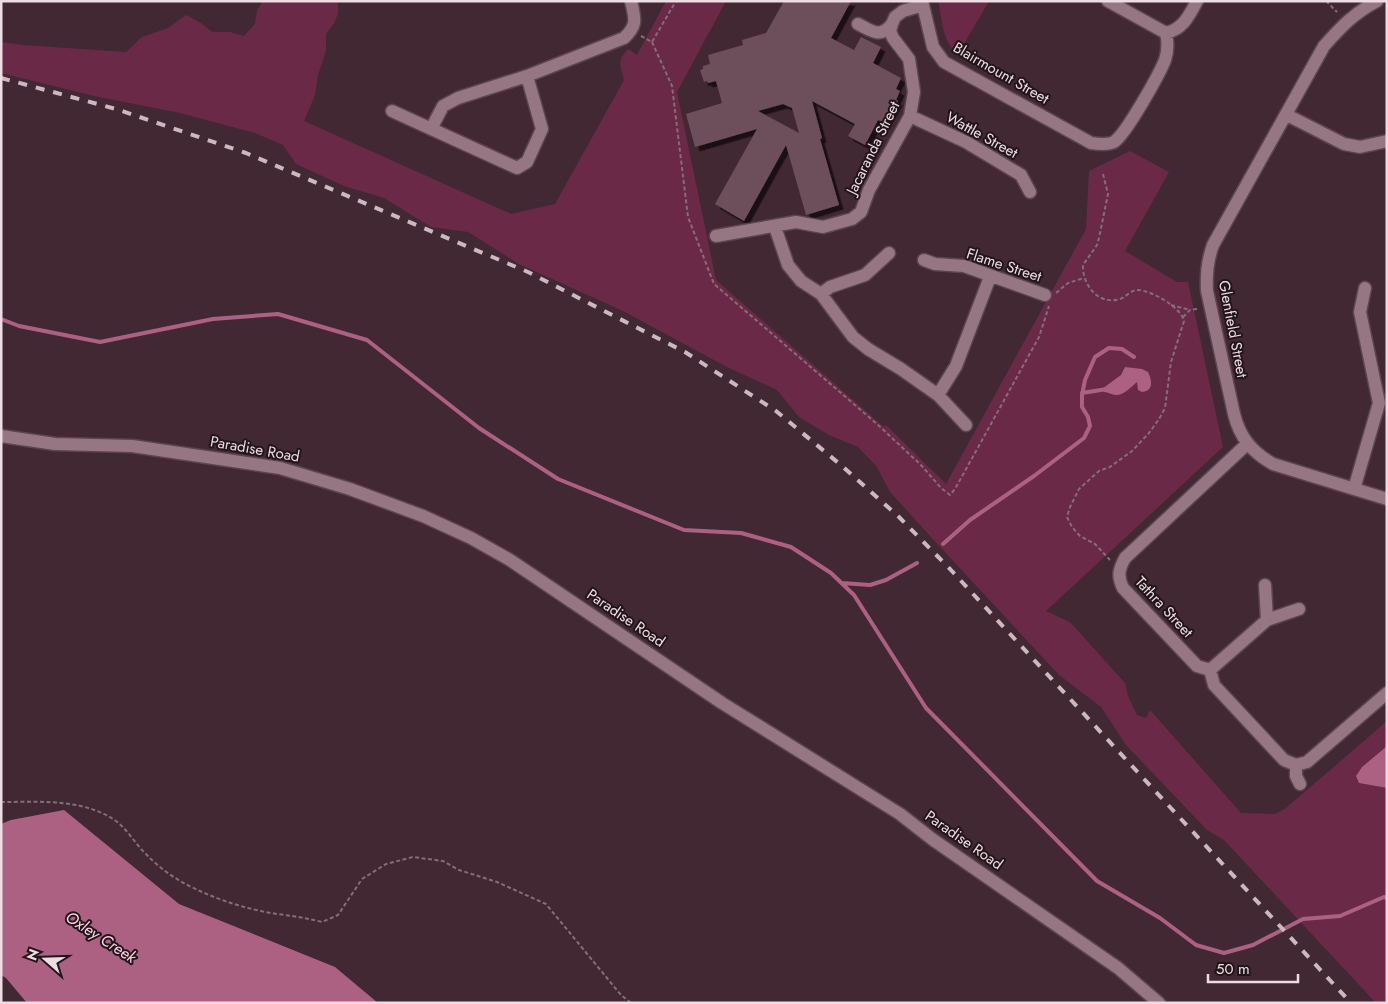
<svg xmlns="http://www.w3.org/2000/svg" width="1388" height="1004" viewBox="0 0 1388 1004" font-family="Jost,sans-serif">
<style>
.green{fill:#6b2948}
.water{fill:#ad6182}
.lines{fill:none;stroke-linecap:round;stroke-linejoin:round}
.stream{stroke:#ad6182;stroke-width:4}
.building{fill:#6c4f5a;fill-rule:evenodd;filter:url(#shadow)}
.minor-casing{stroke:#5b454e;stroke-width:15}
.path{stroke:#846e77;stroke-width:2;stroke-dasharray:4 2.5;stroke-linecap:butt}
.minor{stroke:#957682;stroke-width:12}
.rail{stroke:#ccb8c0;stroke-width:4;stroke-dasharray:9 9;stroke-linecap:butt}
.labels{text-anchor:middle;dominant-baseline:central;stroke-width:4;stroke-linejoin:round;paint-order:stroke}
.street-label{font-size:15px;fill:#eedce3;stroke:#21151a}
.water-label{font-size:16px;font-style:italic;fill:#ffd2e3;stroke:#21151a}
</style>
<defs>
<filter id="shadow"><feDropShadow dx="4.5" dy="4.5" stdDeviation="0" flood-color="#0009"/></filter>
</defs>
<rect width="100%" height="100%" fill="#422833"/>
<path class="green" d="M263,1h73l2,2v11l-4,9 -8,11v17l-8,24 -3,20 -11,26 207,93 44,-10 69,-124c-4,-15 -7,-19 4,-31l9,6 29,-54h60l-49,91 39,188 168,147 2,-2 60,59 140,-255 3,-58 41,-20 39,21 -44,79 52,31h11l35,165 -177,164 24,11 55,61 3,13 9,19 9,3 4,-8 91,103 34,1 11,-6 101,-87v25l-25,21 -3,16 28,5v215h-11l-152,-163 -17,-10 -81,-85 -25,-38 -42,-32 -128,-138 -41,-45 -13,-25 -19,-20 -29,-12 -30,-18 -22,-27 -52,-24 -102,-55 -104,-47 -51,-32 -37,-5 -47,-29 -40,-12 -48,-22 -13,-19 -28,-12 -75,-20 -86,-17 -93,-23v-31l22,3 103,7 16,-15 26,-9 18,-13 15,8 11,9h18l14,4 11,-12 2,-14z
M938,1h51l-31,53c-15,-9 -16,-36 -20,-53z"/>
<path class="water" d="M1125,367l17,2 6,3c4,8 6,19 -6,20l-4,-2 -1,-8c-6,5 -13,13 -21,13 -4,0 -8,-3 -12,-3l-2,-3 19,-14z
M1387,746v42l-28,-5 -3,-7 6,-9z
M64,810l115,94 156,63 43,36h-351l-21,-25 -5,-3v-151l10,-4z"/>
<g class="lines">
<path class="stream" d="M1,319l18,7 81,16 113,-23 65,-5 89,26 112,88 79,51 126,51 57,3 50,14 40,26 23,22 72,113 171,173 63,37 36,27 28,8 29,-8 50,-26 37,-3 44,-19 3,1
M1082,393l25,-4
M943,544l27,-24 64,-44 50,-38 6,-12 -2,-9 -6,-10v-12l3,-15 10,-23 14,-9 13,1 12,8
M842,583l28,2 16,-5 31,-17"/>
</g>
<path class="building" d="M784,1h67l-20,37 23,12 7,-13 20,10 -8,16 28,15 -5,11 4,2 -4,9 2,1 -12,22 -8,-3 -13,25 -17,-9 7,-12 -43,-23 10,37 -2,1 19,66 -33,10 -20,-70 -42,76 -29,-17 42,-75 -62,18 -9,-33 36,-11 -6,-22 -8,2 -1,-2 -3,1 -4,-12 3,-1v-3l7,-2 -2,-9 35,-10 -1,-5 24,-7zM783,104l9,4 7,25 -41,-22z"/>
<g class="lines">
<defs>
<path id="minor" d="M922,1l11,46 11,15 147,81c7,1 17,2 23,-1 12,-8 45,-67 51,-82 3,-9 3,-18 1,-27l-58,-32
M1377,1c-24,13 -35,25 -53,45l-111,199c-6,16 -7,29 -6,46l27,123c6,24 18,38 39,50l114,35
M858,24c14,7 22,15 34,0
M1166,33c17,-4 23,-17 31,-32
M392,111l125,57 10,-6 15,-33 -15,-53
M1287,115l57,29 16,3 27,-6
M910,116l56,26 55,33 9,17
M431,129l12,-23 15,-8 69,-22 97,-38c14,-13 11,-19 7,-37
M775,227l13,38 13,16 20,13 32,43 15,12 33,20 37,26 28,30
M716,236l80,-14 27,5 29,-8 9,-7 8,-22 41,-74 4,-24 -5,-33 -16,-21 -3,-7 2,-7 3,-7 8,-6 20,-6
M924,260l11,4 29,2 81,29
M821,294l9,-7 35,-12 24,-22
M938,395l18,-29 34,-89
M1,436l54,8 77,2 148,22 70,21 73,27 48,22 39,22 212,143 178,111 32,25 186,129 41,35
M1247,444l-122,114c-6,11 -8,18 -2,30l74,78 13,4 4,15 70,75 12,5
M1354,489l25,-86 -19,-91 5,-24
M1265,585l2,35 32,-11
M1210,670l57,-50
M1296,765l11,-3 80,-69
M1296,765v11l4,8"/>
</defs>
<use href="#minor" class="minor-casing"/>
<path class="path" d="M1326,1l11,11
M641,36l11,6 24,-41
M652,42l20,44 16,131 26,67 163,140 44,41 20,23 9,7 5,-6 84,-152 10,-31
M1103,174l5,20 -9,44 -2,7 -14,20c-1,20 16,41 37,34 6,-2 11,-9 17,-9 14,0 44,17 47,31l-13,41 -6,46 -6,11 -10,14 -17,18 -22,16 -11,4 -20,18 -9,18 -3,10 5,10 8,9 15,8 15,16
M1056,293l12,-10 16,-5
M1171,305l19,5
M1183,317l7,-7 7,-1
M1,802c38,0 82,-4 115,19 12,9 20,24 31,34 14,15 34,28 53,36 24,11 51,19 77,23 16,2 30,4 45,8l16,-7 24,-36 24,-15 27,-7 30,4 16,9 38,12 49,22 75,91 10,8"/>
<use href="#minor" class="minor"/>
<path class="rail" d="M1,78l115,31 130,44 282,119 86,44 71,36 91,59 66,55 57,51 51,52 401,434"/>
</g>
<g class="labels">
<g class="street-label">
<text transform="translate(1001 73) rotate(30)">Blairmount Street</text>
<text transform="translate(982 135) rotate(29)">Wattle Street</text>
<text transform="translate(873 148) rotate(-64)">Jacaranda Street</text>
<text transform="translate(1004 265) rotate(18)">Flame Street</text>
<text transform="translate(1233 329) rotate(79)">Glenfield Street</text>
<text transform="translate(255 449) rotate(10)">Paradise Road</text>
<text transform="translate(1164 607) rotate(47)">Tathra Street</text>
<text transform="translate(626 618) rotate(34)">Paradise Road</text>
<text transform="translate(964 840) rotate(35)">Paradise Road</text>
</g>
<g class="water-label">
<text transform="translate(101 937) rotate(33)">Oxley Creek</text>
</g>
</g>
<rect width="1388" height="1004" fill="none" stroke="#eedce3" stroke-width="5"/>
<g transform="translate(45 959) rotate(290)" stroke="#21151a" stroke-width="4" paint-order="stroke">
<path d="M0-4L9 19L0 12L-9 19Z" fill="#eedce3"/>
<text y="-8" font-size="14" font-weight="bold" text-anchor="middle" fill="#eedce3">N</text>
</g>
<path d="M1208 974v8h90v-8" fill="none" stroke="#eedce3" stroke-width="2.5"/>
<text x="1216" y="974" font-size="15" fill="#eedce3" stroke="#21151a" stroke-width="4" paint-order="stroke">50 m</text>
</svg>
